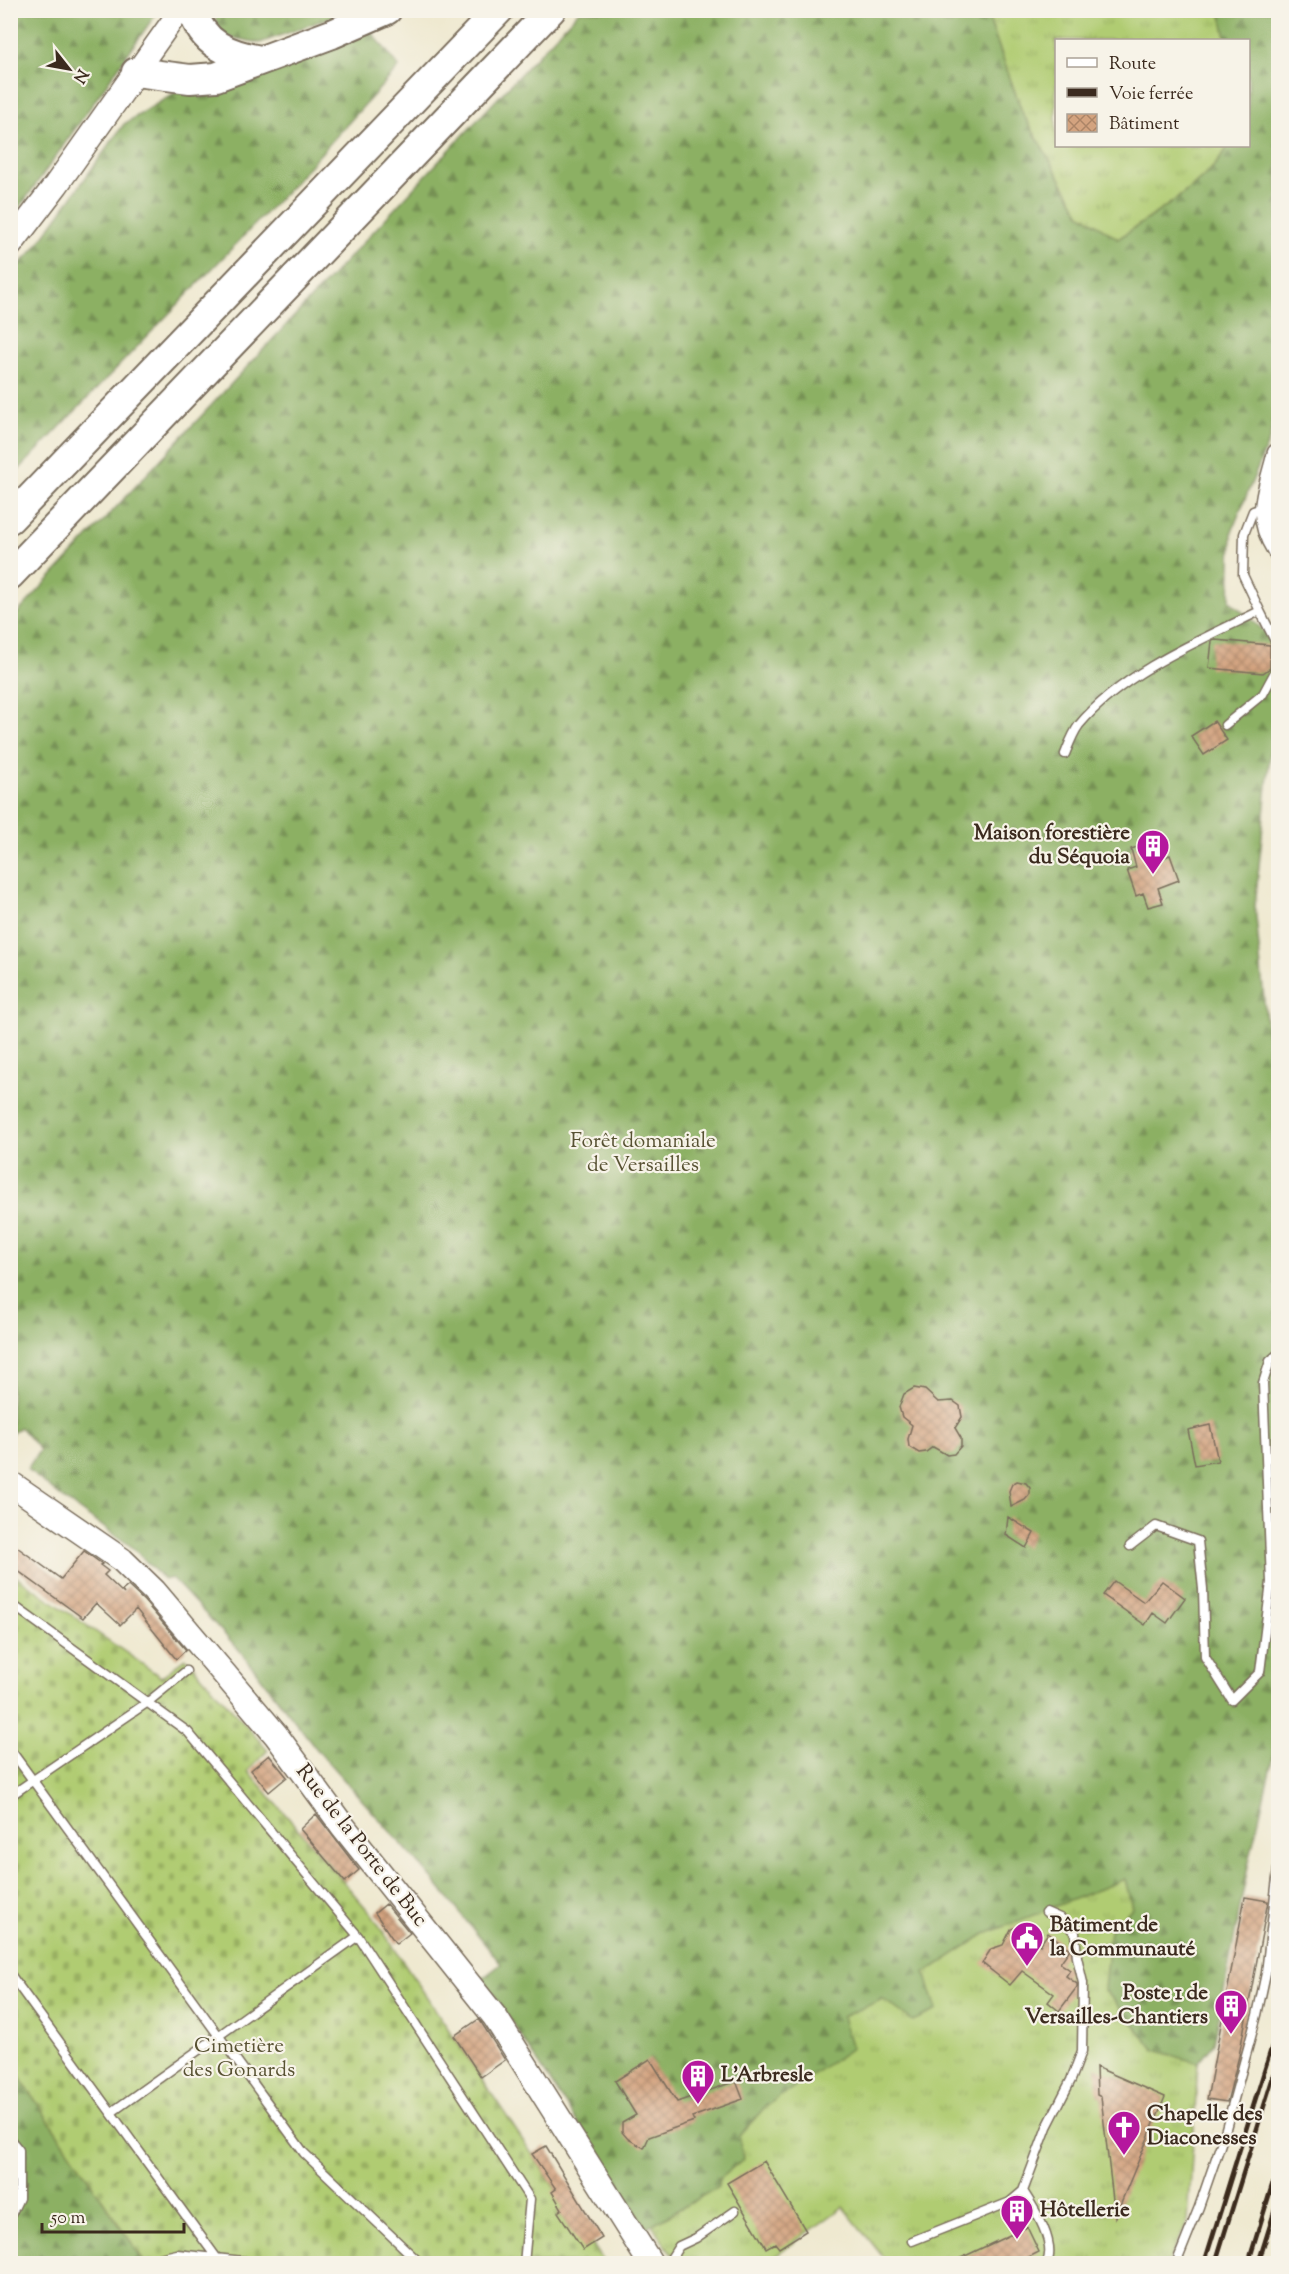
<svg xmlns="http://www.w3.org/2000/svg" width="1289" height="2274" viewBox="0 0 1289 2274" font-family="'Sorts Mill Goudy',serif">
<style>
.grass{fill:url(#grass-tufts);stroke:#767b48;stroke-width:1.5}
.forest{fill:url(#forest-firs);stroke:#646d41;stroke-width:1.5}
.cemetery{fill:url(#cemetery-stones);stroke:#767b48;stroke-width:1.5}
.building{fill:url(#building-cross-hatch)}
.lines{fill:none;stroke-linecap:round;stroke-linejoin:round}
.service-casing{stroke:#7a6d5c;stroke-width:11}
.tertiary-casing{stroke:#7a6d5c;stroke-width:24}
.secondary-casing{stroke:#7a6d5c;stroke-width:27}
.trunk-casing{stroke:#7a6d5c;stroke-width:32}
.service{stroke:#fff;stroke-width:8}
.tertiary{stroke:#fff;stroke-width:21}
.secondary{stroke:#fff;stroke-width:24}
.trunk{stroke:#fff;stroke-width:28}
.rail{stroke:#3b2a1e;stroke-width:4.5}
.labels{text-anchor:middle;dominant-baseline:central;stroke-width:4.5;stroke-linejoin:round;paint-order:stroke}
.poi-label{font-size:21px;font-weight:bold;fill:#3b2a1e;stroke:#f7f3e8;text-anchor:start}
.park-label{font-size:21px;fill:#585233;stroke:#f7f3e8}
.street-label{font-size:21px;fill:#3b2a1e;stroke:#f7f3e8}
</style>
<defs>
<pattern id="grass-tufts" width="24" height="20" patternUnits="userSpaceOnUse" patternTransform="scale(1.5)"><rect width="24" height="20" fill="#b0cc72"/><path d="M3 7l-1-3M5 7V3M7 7l1-3M15 17l-1-3M17 17v-4M19 17l1-3" fill="none" stroke="#98af62"/></pattern>
<pattern id="forest-firs" width="22" height="20" patternUnits="userSpaceOnUse" patternTransform="scale(1.5)"><rect width="22" height="20" fill="#8cb064"/><path d="M5 1l3.5 6h-7zM16 11l3.5 6h-7z" fill="#748f52"/></pattern>
<pattern id="cemetery-stones" width="16" height="16" patternUnits="userSpaceOnUse" patternTransform="scale(1.5)"><rect width="16" height="16" fill="#b0cc72"/><path d="M2 7V4a2 2 0 0 1 4 0v3zM10 15v-3a2 2 0 0 1 4 0v3z" fill="#98af62"/></pattern>
<pattern id="building-cross-hatch" width="8" height="8" patternUnits="userSpaceOnUse" patternTransform="scale(1.5)"><rect width="8" height="8" fill="#d3a37f"/><path d="M0 0l8 8M0 8l8-8" fill="none" stroke="#ac8567"/></pattern>
</defs>
<rect width="100%" height="100%" fill="#f7f3e8"/>
<filter id="ink" filterUnits="userSpaceOnUse"><feTurbulence type="fractalNoise" baseFrequency=".0167" numOctaves="2"/><feDisplacementMap in="SourceGraphic" scale="12" xChannelSelector="R" yChannelSelector="G"/><feConvolveMatrix kernelMatrix="1 2 1 2 8 2 1 2 1" color-interpolation-filters="sRGB"/></filter>
<filter id="wash" filterUnits="userSpaceOnUse"><feTurbulence type="fractalNoise" baseFrequency=".008" numOctaves="4" result="noise"/><feDisplacementMap in="SourceGraphic" scale="24" xChannelSelector="R" yChannelSelector="G"/><feGaussianBlur stdDeviation="1.35" result="paint"/><feColorMatrix in="noise" values="0 0 0 0 0 0 0 0 0 0 0 0 0 0 0 0 0 1.4 0 .05"/><feComposite in="paint" operator="in"/></filter>
<g filter="url(#wash)">
<rect width="100%" height="100%" fill="#efe9d0"/>
<path class="grass" d="M986,11h234l7,29h-171v106h172c-17,35 -77,70 -110,93l-38,-26 -58,-101z
M1064,1651l134,412 -10,158 -21,42h-279l-45,-56 -77,56h-88l-195,-285z"/>
<path class="forest" d="M11,10l147,1 -147,209 -1,-209z
M215,11h133l-88,32 -42,-8z
M579,11h407l36,101 58,101 38,26c33,-23 93,-58 110,-93h20v-106h-21l-7,-29h58v370l-8,57 -38,93 -2,70 48,42v31l-23,232 23,240v589l-30,131 -34,177 -16,20 -43,-13 -51,-61 6,-59 22,-22 -7,-29 -140,55 -60,39 12,37 -24,11 -30,-22 -41,18 10,31 -86,58 -27,30 4,23 -24,20 -1,8 -72,41 -163,-250 18,-14 -70,-87 -112,-125 -78,-100 -69,-74 -8,2 -32,-33 -67,-47 -38,-31 13,-19 -20,-23 -9,7v-814z
M371,31l28,36 -115,127 -273,284v-206l22,-21 91,-127 52,-32 70,-14z
M11,2064l134,199h-134z"/>
<path class="cemetery" d="M10,1572l151,105 25,-19 82,92 -20,21 124,144 233,348h-460l-134,-199z"/>
<g id="blocks">
<path class="building" d="M1215,640l55,5v23l-7,5 -54,-5 3,-27z
M1214,721l13,19 -23,15 -13,-19z
M1144,845l6,17 20,-7 9,25 -21,8 5,15 -15,4 -5,-14 -7,3 -9,-26 9,-3 -5,-18z
M914,1388l11,2 13,12 15,-1 7,5 2,11 -7,11 6,10v8l-7,8 -7,1 -14,-8 -7,5 -7,1 -10,-6 -1,-8 4,-14 -10,-8 -3,-10 5,-13z
M1210,1425l8,36 -23,4 -7,-35z
M1017,1481l9,2 4,5v6l-5,6 -14,7 -2,-16 3,-7z
M1008,1517l26,16 -8,15 -20,-13z
M10,1542l51,37 23,-28 18,13 -2,1 8,6 -4,4 20,19 -2,-3 6,-5 16,15 42,49 -10,9 -40,-50 -16,16 -24,-22 -13,15 -73,-53z
M1114,1581l30,21 18,-21 23,17 -18,25 -14,-10 -8,12 -42,-30z
M269,1755l18,22 -18,15 -18,-22z
M316,1814l43,56 -14,12 -45,-53z
M1245,1897l23,4 -29,155 -12,46 -20,-3z
M386,1904l24,29 -14,11 -21,-31z
M1017,1927l5,1 18,17 8,-12 22,16 -10,14 10,7 -4,6 11,8v3l-18,24 -11,-9 6,-8 -32,-23 -12,14 -28,-22 9,-14 12,-4 8,-16z
M479,2019l26,41 -24,17 -27,-41z
M650,2059l27,43 59,-21 7,18 -51,18 2,4 -45,16 -5,11 -16,-9 -6,-7v-9l14,-8 -21,-34z
M1096,2067l69,30 -50,120 -14,-120 -4,-2z
M546,2146l56,92 -19,12 -25,-38 4,-3 -10,-17 4,-3 -24,-35z
M764,2161l42,70 -27,17 -4,-5 -9,5 -39,-65z
M1027,2227l12,25 -24,12h-67z"/>
</g>
</g>
<g filter="url(#ink)">
<use href="#blocks" fill-opacity="0" stroke="#7a6d5c" stroke-width="1.5"/>
<g class="lines">
<defs>
<path id="service" d="M1225,725l38,-31 13,-24 1,-25 -17,-34
M1065,754c4,-10 8,-21 14,-29 43,-52 121,-85 181,-114l-17,-36 1,-41 9,-23 12,-4
M1130,1546l26,-20 42,15 5,48 2,68 27,43 28,-28 11,-90 -8,-199 7,-22 8,-7
M10,1603l178,129 170,204 172,263 -6,65
M10,1749l294,404 117,111
M10,1796l138,-94 38,-31
M10,1974l206,283 -6,7
M112,2112l246,-176
M10,2139l9,11v48l-9,19
M1023,2191c11,17 35,54 23,73
M912,2241l98,-39 13,-11 24,-64 24,-47 11,-29 1,-68 -6,-26 -2,-24 -13,-14 -16,-7
M132,2264l45,-10 95,10
M670,2264v-4l9,-14 17,-8 39,-27
M1176,2264l23,-57 26,-75 32,-117 9,-42 12,-104"/>
<path id="tertiary" d="M136,72l44,-62
M1278,454c-9,38 -23,60 0,96"/>
<path id="secondary" d="M10,245l46,-60 80,-113
M10,1483l112,77 32,31 122,144 66,90 153,192 156,247"/>
<path id="trunk" d="M193,10c8,34 37,45 68,50
M136,72l54,7 26,-2 116,-43 55,-24
M10,519l489,-509
M10,575l541,-565"/>
</defs>
<use href="#service" class="service-casing"/>
<use href="#tertiary" class="tertiary-casing"/>
<use href="#secondary" class="secondary-casing"/>
<use href="#trunk" class="trunk-casing"/>
<use href="#service" class="service"/>
<use href="#tertiary" class="tertiary"/>
<use href="#secondary" class="secondary"/>
<use href="#trunk" class="trunk"/>
<path class="rail" d="M1204,2264l74,-237
M1215,2264l63,-203
M1248,2264l30,-98
M1258,2264l20,-64"/>
</g>
</g>
<defs>
<symbol id="building-pin" viewBox="-11 -11 22 30"><path d="M0 17L-7.5 6A9.5 9.5 0 1 1 7.5 6Z" fill="#b5179e" stroke="#f7f3e8"/><path d="M-4-6H4V6H1V3H-1V6H-4ZM-2.5-4.3h1.7v1.8h-1.7ZM.8-4.3h1.7v1.8H.8ZM-2.5-1h1.7V.8h-1.7ZM.8-1h1.7V.8H.8Z" fill="#fff"/></symbol>
<symbol id="civic-pin" viewBox="-11 -11 22 30"><path d="M0 17L-7.5 6A9.5 9.5 0 1 1 7.5 6Z" fill="#b5179e" stroke="#f7f3e8"/><path d="M-.6-6.5H3V-4.5H.6V-3L4-1V1h2V6H-6V1h2V-1L-.6-3ZM-1.2 2.5V6h2.4V2.5Z" fill="#fff"/></symbol>
<symbol id="church-pin" viewBox="-11 -11 22 30"><path d="M0 17L-7.5 6A9.5 9.5 0 1 1 7.5 6Z" fill="#b5179e" stroke="#f7f3e8"/><path d="M-1.2-6h2.4v3.5h3.3v2.4h-3.3V6h-2.4V-.1h-3.3v-2.4h3.3Z" fill="#fff"/></symbol>
</defs>
<g fill-rule="evenodd">
<use href="#building-pin" x="1134" y="827" width="38" height="52"/>
<use href="#civic-pin" x="1008" y="1919" width="38" height="52"/>
<use href="#building-pin" x="1212" y="1987" width="38" height="52"/>
<use href="#building-pin" x="679" y="2057" width="38" height="52"/>
<use href="#church-pin" x="1105" y="2108" width="38" height="52"/>
<use href="#building-pin" x="998" y="2192" width="38" height="52"/>
</g>
<g class="labels">
<g class="poi-label">
<text x="1130" y="834" text-anchor="end">Maison forestière<tspan x="1130" dy="24">du Séquoia</tspan></text>
<text x="1050" y="1926">Bâtiment de<tspan x="1050" dy="24">la Communauté</tspan></text>
<text x="1208" y="1994" text-anchor="end">Poste 1 de<tspan x="1208" dy="24">Versailles-Chantiers</tspan></text>
<text x="721" y="2076">L’Arbresle</text>
<text x="1147" y="2115">Chapelle des<tspan x="1147" dy="24">Diaconesses</tspan></text>
<text x="1040" y="2211">Hôtellerie</text>
</g>
<g class="park-label">
<text x="643" y="1142">Forêt domaniale<tspan x="643" dy="24">de Versailles</tspan></text>
<text x="239" y="2047">Cimetière<tspan x="239" dy="24">des Gonards</tspan></text>
</g>
<g class="street-label">
<text transform="translate(361 1846) rotate(52)">Rue de la Porte de Buc</text>
</g>
</g>
<rect width="1289" height="2274" fill="none" stroke="#f7f3e8" stroke-width="36"/>
<rect x="1055" y="39" width="195" height="108" fill="#f7f3e8" stroke="#aca397" stroke-width="1.5"/>
<rect x="1067" y="58" width="30" height="9" fill="#ffffff" stroke="#aca397" stroke-width="1.5"/>
<text x="1109" y="69" font-size="18" fill="#3b2a1e">Route</text>
<rect x="1067" y="88" width="30" height="9" fill="#3b2a1e" stroke="#aca397" stroke-width="1.5"/>
<text x="1109" y="99" font-size="18" fill="#3b2a1e">Voie ferrée</text>
<rect x="1067" y="114" width="30" height="18" fill="url(#building-cross-hatch)" stroke="#aca397" stroke-width="1.5"/>
<text x="1109" y="129" font-size="18" fill="#3b2a1e">Bâtiment</text>
<g transform="translate(69 69) rotate(121)" stroke="#f7f3e8" stroke-width="4.5" paint-order="stroke">
<path d="M0-4.5L10 22L0 15L-10 22Z" fill="#3b2a1e"/>
<text y="-9" font-size="16" font-weight="bold" text-anchor="middle" fill="#3b2a1e">N</text>
</g>
<path d="M42 2223v9h142v-9" fill="none" stroke="#3b2a1e" stroke-width="3"/>
<text x="51" y="2223" font-size="18" fill="#3b2a1e" stroke="#f7f3e8" stroke-width="4.5" paint-order="stroke">50 m</text>
</svg>
